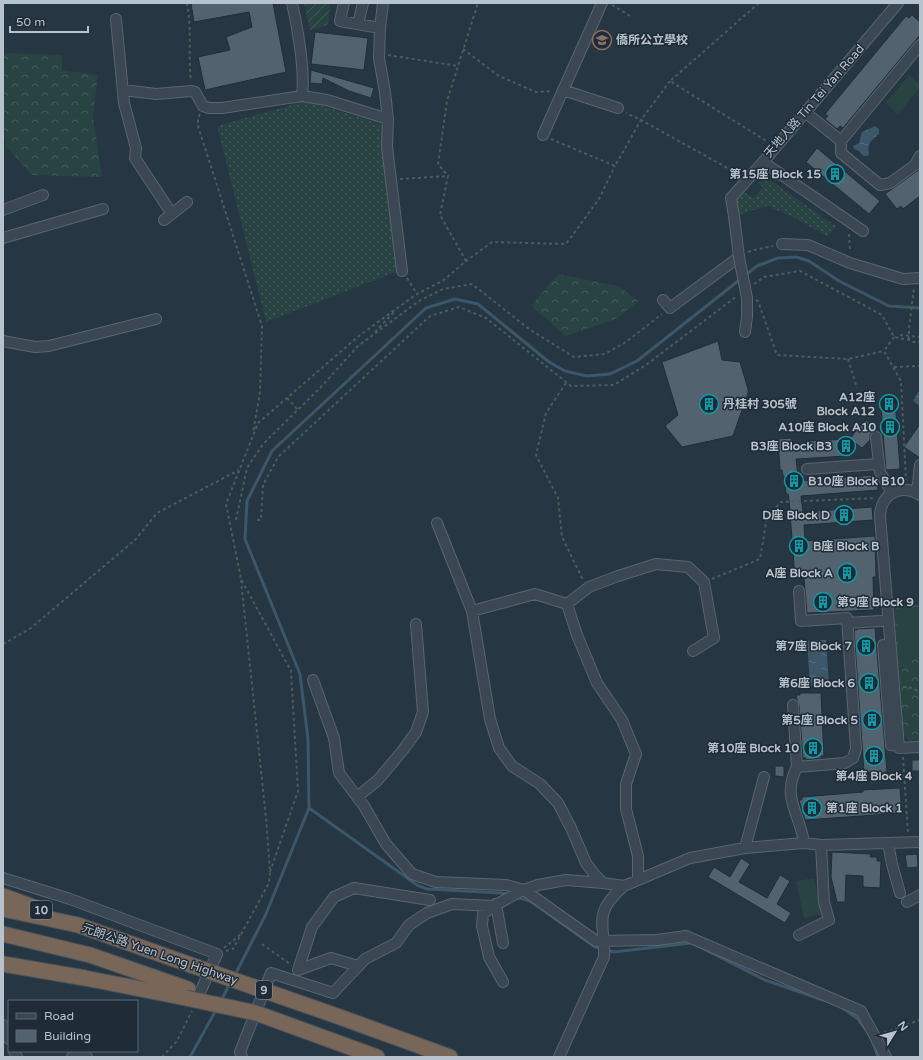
<svg xmlns="http://www.w3.org/2000/svg" width="923" height="1060" viewBox="0 0 923 1060" font-family="'Varela Round','Noto Sans SC',sans-serif">
<style>
.grass{fill:url(#grass-dots)}
.forest{fill:url(#forest-crowns)}
.garden{fill:url(#garden-furrows)}
.pitch{fill:#284342}
.water{fill:url(#water-ripples)}
.lines{fill:none;stroke-linecap:round;stroke-linejoin:round}
.stream{stroke:#3c566a;stroke-width:3}
.building{fill:#52636f;stroke:#212e39}
.minor-casing{stroke:#59656f;stroke-width:12}
.highway-casing{stroke:#45525c;stroke-width:17}
.path{stroke:#475f5e;stroke-width:2;stroke-dasharray:3 3;stroke-linecap:butt}
.minor{stroke:#3b4752;stroke-width:10}
.highway{stroke:#786758;stroke-width:15}
.minor-bridge-casing{stroke:#59656f;stroke-width:12;stroke-linecap:butt}
.highway-bridge-casing{stroke:#45525c;stroke-width:17;stroke-linecap:butt}
.minor-bridge{stroke:#3b4752;stroke-width:10}
.highway-bridge{stroke:#786758;stroke-width:15}
.labels{text-anchor:middle;dominant-baseline:central;stroke-width:3;stroke-linejoin:round;paint-order:stroke}
.shield{fill:#1f2c37;stroke:#8a959f;stroke-width:1}
.shield-label{font-size:11px;font-weight:bold;fill:#b8c2cc}
.poi-label{font-size:12px;font-weight:bold;fill:#b8c2cc;stroke:#1f2c37;text-anchor:end}
.street-label{font-size:12px;fill:#b8c2cc;stroke:#1f2c37}
</style>
<defs>
<pattern id="grass-dots" width="8" height="8" patternUnits="userSpaceOnUse"><rect width="8" height="8" fill="#284342"/><path d="M2 2h.1M6 6h.1" fill="none" stroke="#455c5c" stroke-width="1.8" stroke-linecap="round"/></pattern>
<pattern id="forest-crowns" width="20" height="18" patternUnits="userSpaceOnUse"><rect width="20" height="18" fill="#284342"/><path d="M2 6a3 3 0 1 1 6 0M12 15a3 3 0 1 1 6 0" fill="none" stroke="#455c5c"/></pattern>
<pattern id="garden-furrows" width="10" height="10" patternUnits="userSpaceOnUse"><rect width="10" height="10" fill="#284342"/><path d="M-1 1l2-2M0 10L10 0M9 11l2-2" fill="none" stroke="#455c5c"/></pattern>
<pattern id="water-ripples" width="26" height="14" patternUnits="userSpaceOnUse"><rect width="26" height="14" fill="#3c566a"/><path d="M2 4q2-2 4 0t4 0M15 11q2-2 4 0t4 0" fill="none" stroke="#566d7e"/></pattern>
</defs>
<rect width="100%" height="100%" fill="#263642"/>
<path class="grass" d="M306,101l75,23 15,148 -130,50 -49,-196z
M766,179l5,2 65,45 -8,11 -33,-19 -28,-12 -29,9 -2,-15 8,-8 10,6 9,-11 -5,-4 3,-3z"/>
<path class="forest" d="M3,53l59,2v15l36,5 -5,41 9,61 -70,-2 -26,-29 -3,-12z
M558,274l60,12 20,15 -20,17 -52,18 -35,-30z
M920,604v138c-9,1 -13,0 -17,-9l-10,-127z"/>
<path class="garden" d="M304,3h26l-2,22 -18,5z"/>
<path class="pitch" d="M909,75l11,10v3l-22,26 -13,-11z
M920,607v49l-19,2 -4,-49z
M814,878l8,36 -18,4 -8,-37z"/>
<path class="water" d="M875,126l4,3v5c-8,7 -12,9 -10,20l-1,2h-5l-4,-5 -5,-2 -1,-3 6,-3 3,-11z
M920,389v17l-7,-5z
M826,640l3,44 -19,1 -3,-44z"/>
<g class="lines">
<path class="stream" d="M309,808l108,77 10,4 75,4 6,2
M516,897l14,4 65,46 19,5 77,-9
M698,946l67,34 58,20
M235,975l31,-61 43,-106 -1,-69 -8,-65 -55,-135 2,-38 25,-50 154,-143 29,-9 23,5 71,58 16,9 22,5 23,-2 27,-13 120,-95 21,-8 18,-1 13,4 30,20 50,25 31,2
M221,1001l9,-18
M841,1007l17,12 8,11
M871,1038l7,19
M190,1057l26,-47"/>
</g>
<path class="building" d="M191,3h82l13,69 -81,18 -7,-33 32,-7 -4,-13 26,-10 -3,-15 -55,10z
M912,15l8,7v13l-77,93 -3,-2 -3,3 -12,-10 3,-3 -3,-2 81,-98 3,2z
M315,32l53,6 -4,32 -53,-6z
M311,70l63,18 -3,10 -22,-7 -26,-13 -1,6 -12,-1z
M817,148l63,53 -11,13 -63,-52z
M920,169v27l-17,13 -2,-3 -4,3 -12,-15z
M718,341l4,19 18,2 8,27v4l-15,43 -51,11 -17,-21 13,-11 -16,-53z
M895,400l5,69 -14,1 -5,-63h1v-6z
M866,420l11,9 -5,3 -2,3v5l-8,8 -12,-9 2,15h-6v2l-50,3 2,16h2v6l74,-6 3,4 1,11 -77,6 2,16 69,-5 1,13 -69,5 1,16 70,-5 1,41h-3l1,33 -67,3 -3,-35h-9l-6,-78 -1,-6h-2l-2,-18h-1l-1,-6h-2l-2,-31 13,-1 1,7 15,-2v-2l43,-2 11,-15 1,1z
M920,424v34l-16,-11z
M875,628l12,144h-3v2l-14,1v-3h-6l-10,-142h3v-1z
M800,693h21l3,63h-3v2l-15,2v-2h-3l-4,-53 -2,-5 -1,-5h4z
M912,760h8v11h-8z
M775,766h9v11l-9,-1z
M900,788l2,25 -97,7 -6,-20h3v-3l61,-5v-2z
M832,852l39,2 -1,3h7v4h4l-1,27 -17,-1v-11l-17,-1 -1,27h-8l-6,-25z
M917,854l1,13 -11,1 -2,-13z
M741,858l9,6 -11,18 28,16 13,-23 10,6 -13,23 14,9 -6,10 -77,-46 6,-10 16,10z"/>
<g class="lines">
<defs>
<path id="minor" d="M292,3c6,26 13,67 10,93
M344,3l-4,18 40,7
M383,3l-3,25 -1,30 6,34 3,27 -1,28 15,124
M116,19l8,84 12,45 -1,10 37,56
M358,24l5,-21
M920,45l-79,96v12l39,32 10,-2 25,-18 5,-9
M123,90l33,4 36,-3 3,1 8,14 6,2h13l80,-12 25,4 61,19
M563,90l55,18
M805,112l36,29
M543,135l59,-132
M3,210l40,-15
M734,216l-3,-18 32,-36
M164,220l23,-18
M863,231l-100,-69 135,-159
M3,238l100,-29
M782,244l26,1 42,18 53,16 17,-1
M663,300l7,8 69,-51
M745,332l2,-15v-19
M3,341l32,6 14,-1 107,-27
M876,437l4,35 12,21
M807,469l71,-5
M915,492l3,-8 2,-19
M920,495c-20,-12 -39,-1 -40,21l19,232 21,-1
M437,523l35,88 18,108 9,29 13,18 28,18 18,19 13,25 15,35 9,12 8,8
M472,611l63,-17 32,10
M847,623l34,-2
M883,645l8,100 8,1
M313,680l21,58 5,35 25,33 22,38 26,30 24,8 70,3 18,5 72,51 61,-1 29,-4 175,75 25,46
M793,705l4,62 48,-4 8,-5 3,-9 -9,-131 -46,3 -2,-30
M797,767c-16,31 3,46 7,76
M357,797l21,-17 25,-30 13,-18 7,-20 -7,-88
M888,843l4,21 8,29
M745,848l19,-71
M3,878l67,21 147,55 -19,43
M638,880v-24l-12,-47v-25l10,-30 -14,-34 -25,-37 -20,-48 -10,-31 22,-17 29,-11 38,-12 32,3 16,15 10,56 -21,13
M907,902l13,-7
M496,904l7,39
M494,906l-11,8 -1,12 7,31 14,25
M799,935l30,-15 -5,-18 -3,-57
M358,966l-27,-8 -33,12 14,-43 22,-30 20,-9 76,12
M3,1025l6,14
M14,1051l3,6
M72,1057l9,-3 6,3
M242,1057l-2,-5 31,-79 62,20 32,-34 31,-16 13,-18 18,-12 25,-9 42,2 27,-15 17,-6 28,-5 37,3 21,3 66,-28 55,-10 59,-5 17,2 99,-3
M559,1057l45,-100c1,-36 -12,-43 20,-71"/>
<path id="highway" d="M3,896l33,12
M3,909l75,16 113,40
M3,934l87,21 98,34
M3,964l82,14 101,20
M256,1013l121,44
M337,1016l113,41"/>
</defs>
<use href="#minor" class="minor-casing"/>
<use href="#highway" class="highway-casing"/>
<path class="path" d="M187,3c5,26 1,52 4,78
M759,3l-89,78 98,61
M612,5l20,12
M463,49l36,27 37,16 16,-1
M388,55l70,11
M670,81l-29,39 99,55
M200,114l-2,4v8l64,200 -2,66 -7,41
M551,139l64,27 26,-46 -15,-7
M400,179l48,-3
M849,234l1,18
M748,252l6,-2 19,-4
M466,261l-26,-46 8,-39 -10,-12 9,-63 31,-98
M407,278l10,16
M754,284l10,-7 36,-6 82,44 12,22 15,3 3,2h8
M756,300l2,1 19,54 71,4 36,-8
M375,332l19,-20
M900,335l20,2
M894,337l-10,14 17,30 5,99
M909,340v-11l5,-42
M848,359l9,29
M894,367l26,-1
M566,383l-20,30 -10,42 22,43 4,39 21,43
M287,398l11,12
M236,520l11,-52 16,-24 58,-57 37,-41 61,-45 24,-12 29,-5 57,45 45,28 31,-3 21,-12 36,-28
M257,520h4l2,-35 15,-28 152,-141 29,-9 27,11 85,68 43,-1 32,-20 91,-69
M712,579l48,-20 7,-42 14,-15 95,-4
M3,644l28,-16 105,-89 21,-26 82,-43
M903,687l10,1 7,5
M903,757l5,76
M270,872l28,-81 -7,-120 -50,-92 -15,-75 32,-81 102,-88 57,-41 27,-14 22,-19 26,-19 74,2 33,-45 16,-33
M262,944l28,20
M224,948l17,-14
M226,951l7,-2 36,-66 1,-11 -4,-54 -25,-238
M884,1033l36,-13
M162,1057l15,-16 15,-30"/>
<use href="#minor" class="minor"/>
<use href="#highway" class="highway"/>
<defs>
<path id="minor-bridge" d="M734,216l5,41 8,41"/>
<path id="highway-bridge" d="M191,965l146,51
M186,998l70,15"/>
</defs>
<use href="#minor-bridge" class="minor-bridge-casing"/>
<use href="#highway-bridge" class="highway-bridge-casing"/>
<use href="#minor-bridge" class="minor-bridge"/>
<use href="#highway-bridge" class="highway-bridge"/>
</g>
<defs>
<symbol id="school-ring" viewBox="-11 -11 22 22"><circle r="9.5" fill="#1f2c37" stroke="#8d6e63" stroke-width="1.5"/><path d="M0-5L7-2L0 1L-7-2ZM-4 1L0 2.5L4 1V4Q0 6-4 4Z" fill="#8d6e63"/></symbol>
<symbol id="building-ring" viewBox="-11 -11 22 22"><circle r="9.5" fill="#1f2c37" stroke="#0f9aa8" stroke-width="1.5"/><path d="M-4-6H4V6H1V3H-1V6H-4ZM-2.5-4.3h1.7v1.8h-1.7ZM.8-4.3h1.7v1.8H.8ZM-2.5-1h1.7V.8h-1.7ZM.8-1h1.7V.8H.8Z" fill="#0f9aa8"/></symbol>
</defs>
<g fill-rule="evenodd">
<use href="#school-ring" x="591" y="29" width="22" height="22"/>
<use href="#building-ring" x="824" y="163" width="22" height="22"/>
<use href="#building-ring" x="698" y="393" width="22" height="22"/>
<use href="#building-ring" x="878" y="393" width="22" height="22"/>
<use href="#building-ring" x="879" y="416" width="22" height="22"/>
<use href="#building-ring" x="835" y="435" width="22" height="22"/>
<use href="#building-ring" x="783" y="470" width="22" height="22"/>
<use href="#building-ring" x="833" y="504" width="22" height="22"/>
<use href="#building-ring" x="788" y="535" width="22" height="22"/>
<use href="#building-ring" x="836" y="562" width="22" height="22"/>
<use href="#building-ring" x="812" y="591" width="22" height="22"/>
<use href="#building-ring" x="855" y="635" width="22" height="22"/>
<use href="#building-ring" x="858" y="672" width="22" height="22"/>
<use href="#building-ring" x="861" y="709" width="22" height="22"/>
<use href="#building-ring" x="802" y="737" width="22" height="22"/>
<use href="#building-ring" x="863" y="745" width="22" height="22"/>
<use href="#building-ring" x="801" y="797" width="22" height="22"/>
</g>
<g class="labels">
<g class="shield">
<rect x="30" y="901" width="22" height="18" rx="3"/>
<rect x="256" y="981" width="16" height="18" rx="3"/>
</g>
<g class="shield-label">
<text x="41" y="910">10</text>
<text x="264" y="990">9</text>
</g>
<g class="poi-label">
<text x="616" y="40" text-anchor="start">僑所公立學校</text>
<text x="821" y="174">第15座 Block 15</text>
<text x="875" y="397">A12座<tspan x="875" dy="14">Block A12</tspan></text>
<text x="723" y="404" text-anchor="start">丹桂村 305號</text>
<text x="876" y="427">A10座 Block A10</text>
<text x="832" y="446">B3座 Block B3</text>
<text x="808" y="481" text-anchor="start">B10座 Block B10</text>
<text x="830" y="515">D座 Block D</text>
<text x="813" y="546" text-anchor="start">B座 Block B</text>
<text x="833" y="573">A座 Block A</text>
<text x="837" y="602" text-anchor="start">第9座 Block 9</text>
<text x="852" y="646">第7座 Block 7</text>
<text x="855" y="683">第6座 Block 6</text>
<text x="858" y="720">第5座 Block 5</text>
<text x="799" y="748">第10座 Block 10</text>
<text x="874" y="776" text-anchor="middle">第4座 Block 4</text>
<text x="826" y="808" text-anchor="start">第1座 Block 1</text>
</g>
<g class="street-label">
<text transform="translate(814 101) rotate(-49)">天地人路 Tin Tei Yan Road</text>
<text transform="translate(160 954) rotate(19)">元朗公路 Yuen Long Highway</text>
</g>
</g>
<rect width="923" height="1060" fill="none" stroke="#b8c2cc" stroke-width="8"/>
<rect x="8" y="1000" width="130" height="52" fill="#1f2c37" stroke="#5c6873"/>
<rect x="16" y="1013" width="20" height="6" fill="#3b4752" stroke="#5c6873"/>
<text x="44" y="1020" font-size="12" fill="#b8c2cc">Road</text>
<rect x="16" y="1030" width="20" height="12" fill="#52636f" stroke="#5c6873"/>
<text x="44" y="1040" font-size="12" fill="#b8c2cc">Building</text>
<g transform="translate(895 1032) rotate(53)" stroke="#1f2c37" stroke-width="3" paint-order="stroke">
<path d="M0-3L7 15L0 10L-7 15Z" fill="#b8c2cc"/>
<text y="-6" font-size="11" font-weight="bold" text-anchor="middle" fill="#b8c2cc">N</text>
</g>
<path d="M10 26v6h78v-6" fill="none" stroke="#b8c2cc" stroke-width="2"/>
<text x="16" y="26" font-size="12" fill="#b8c2cc" stroke="#1f2c37" stroke-width="3" paint-order="stroke">50 m</text>
</svg>
